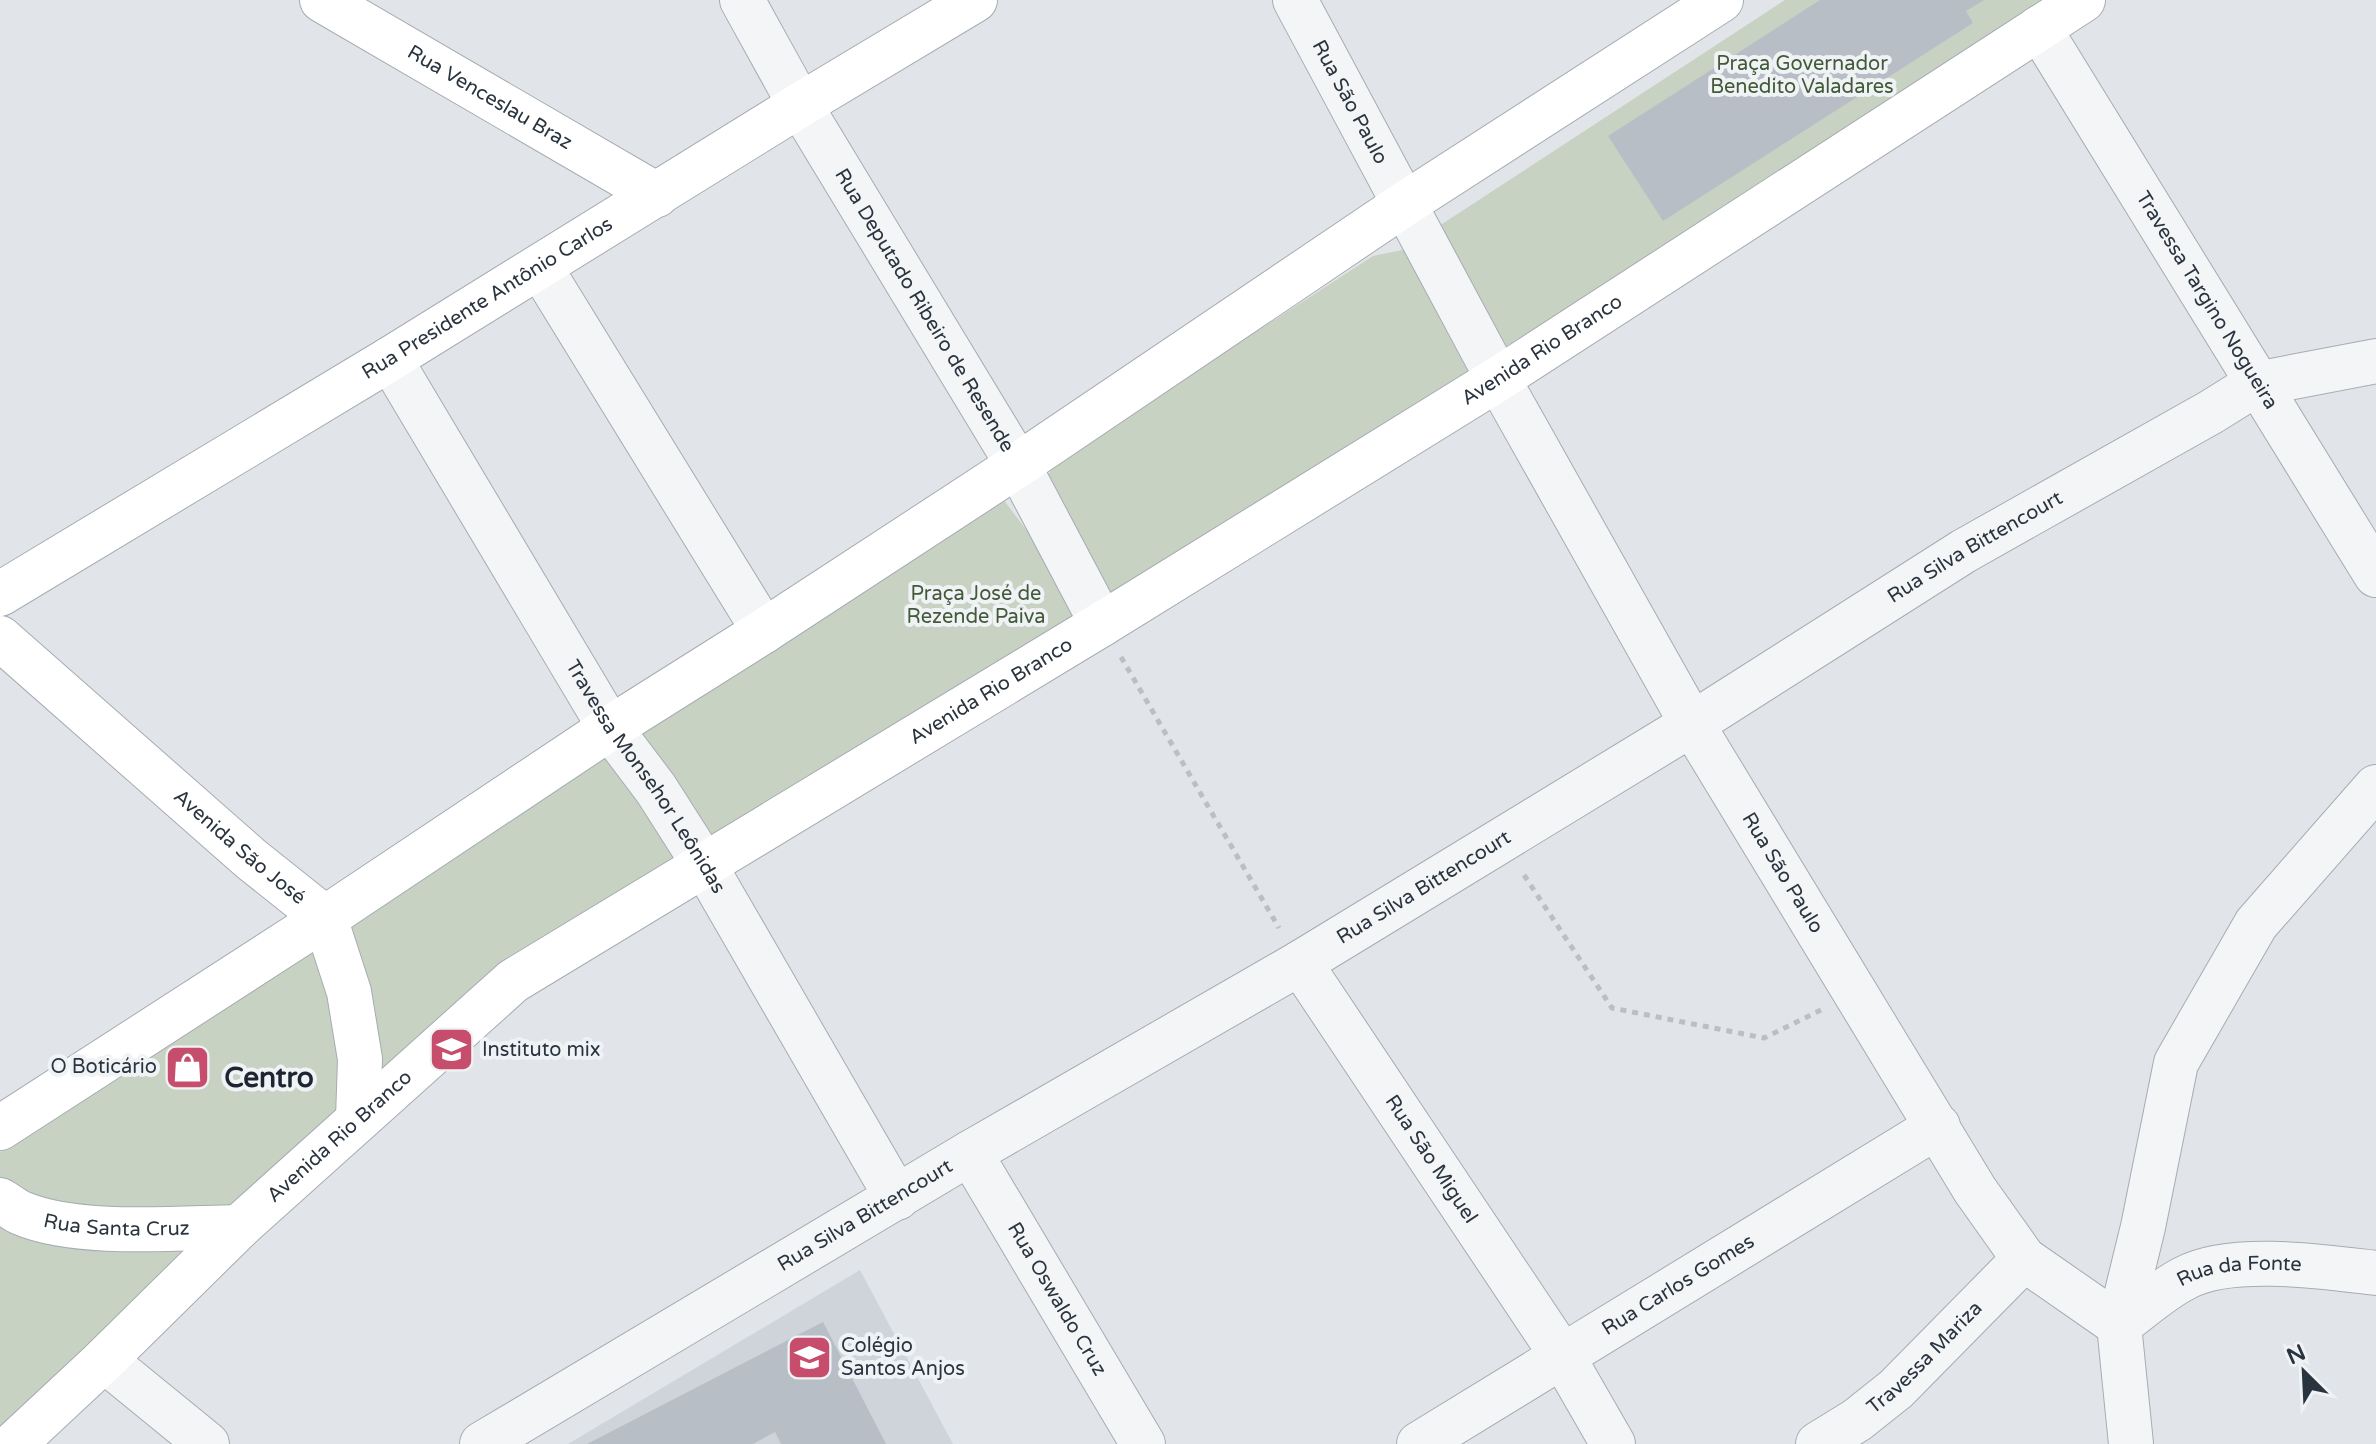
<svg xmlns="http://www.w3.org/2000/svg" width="2376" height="1444" viewBox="0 0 2376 1444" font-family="'Varela Round',sans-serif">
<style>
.built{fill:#cfd4da}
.green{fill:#c8d2c2}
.building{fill:#b8bec5}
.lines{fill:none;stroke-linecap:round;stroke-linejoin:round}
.minor-casing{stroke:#a6acb3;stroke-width:46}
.secondary-casing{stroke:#a6acb3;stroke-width:46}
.path{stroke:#bbbfc3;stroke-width:5;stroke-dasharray:6 6;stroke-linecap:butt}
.minor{stroke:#f3f5f7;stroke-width:44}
.secondary{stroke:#fff;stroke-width:44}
.labels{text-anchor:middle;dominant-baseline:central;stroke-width:8;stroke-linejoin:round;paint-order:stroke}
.park-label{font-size:20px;fill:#425a38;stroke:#f0f3f6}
.street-label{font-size:20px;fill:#2a343f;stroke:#f0f3f6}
.poi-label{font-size:20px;fill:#2a343f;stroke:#f0f3f6;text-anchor:start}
.district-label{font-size:28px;font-weight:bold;fill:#1c2530;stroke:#f0f3f6}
</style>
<rect width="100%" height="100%" fill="#e1e5e9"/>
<path class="built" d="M860,1270l93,174h-385z"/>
<path class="green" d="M1785,0h271l-556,350 -61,-124z
M1412,248l66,129 -372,233 -68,-115 17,-33 318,-206z
M1003,499l36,48 45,79 -695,456 -40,-90 -16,-57z
M312,947l20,33 23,130 -355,334v-292z"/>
<path class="building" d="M1820,0h164l-18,11 7,12 -310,198 -55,-85z
M823,1322l63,122h-105l-6,-12 -22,12h-166z"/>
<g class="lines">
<defs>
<g id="minor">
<path id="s1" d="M742,0l58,105 218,360 84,159"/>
<path id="s2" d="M1295,0l203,379 194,345 283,466 49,69 95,66c21,-15 42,-35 66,-47 45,-25 141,-11 191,-5"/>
<path id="s3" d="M2039,28l337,547"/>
<path d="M540,267l224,364"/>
<path id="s4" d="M390,359l220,369 46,61 49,77 192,332"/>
<path id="s5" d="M1300,963l263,394 50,87"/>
<path id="s6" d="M970,1153l173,291"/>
<path d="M104,1360l103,84"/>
<path id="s7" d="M482,1444l488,-291 330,-190 392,-239 272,-173 247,-139 45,-28 120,-23"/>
<path id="s8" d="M1419,1444l519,-318"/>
<path id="s9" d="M1818,1444l39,-24 39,-31 128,-130"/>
<path d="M2131,1444l-12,-119 24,-98 33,-164 80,-139 120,-137"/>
</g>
<g id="secondary">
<path id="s10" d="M322,0l335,195"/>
<path id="s11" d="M0,594l390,-235 410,-254 175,-105"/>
<path id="s12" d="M0,638l251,221 74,59 24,74 11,67 -2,60"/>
<path d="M0,1128l325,-210 285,-190 154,-97 254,-166 388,-262 315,-203"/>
<path id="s13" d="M0,1200c7,4 14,10 21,13 56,24 157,15 218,14"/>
<path id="s14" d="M14,1444l90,-84 135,-133 274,-246 589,-357 396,-245 585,-379"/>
</g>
</defs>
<use href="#minor" class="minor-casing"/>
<use href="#secondary" class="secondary-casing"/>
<path class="path" d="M1121,657l158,271
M1524,875l88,133 152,30 57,-28"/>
<use href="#minor" class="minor"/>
<use href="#secondary" class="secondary"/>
</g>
<defs>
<symbol id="university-square" viewBox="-11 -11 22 22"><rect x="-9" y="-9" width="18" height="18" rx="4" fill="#c64d6c" stroke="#f0f3f6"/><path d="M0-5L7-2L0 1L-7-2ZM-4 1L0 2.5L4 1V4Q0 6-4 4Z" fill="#fff"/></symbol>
<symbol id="shop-square" viewBox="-11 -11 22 22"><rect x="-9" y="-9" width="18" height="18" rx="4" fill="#c64d6c" stroke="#f0f3f6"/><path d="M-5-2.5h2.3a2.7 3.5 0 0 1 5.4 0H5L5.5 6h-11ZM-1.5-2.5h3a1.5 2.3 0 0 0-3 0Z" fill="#fff"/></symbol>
<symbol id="school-square" viewBox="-11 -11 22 22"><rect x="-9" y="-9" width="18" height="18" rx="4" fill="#c64d6c" stroke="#f0f3f6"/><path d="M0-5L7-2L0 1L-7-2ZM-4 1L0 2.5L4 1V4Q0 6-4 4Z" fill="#fff"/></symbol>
</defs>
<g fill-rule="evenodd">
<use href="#university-square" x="426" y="1024" width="51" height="51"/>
<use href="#shop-square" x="162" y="1042" width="51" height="51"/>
<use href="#school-square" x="784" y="1332" width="51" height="51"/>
</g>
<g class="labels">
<g class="park-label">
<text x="1802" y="64">Praça Governador<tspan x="1802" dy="23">Benedito Valadares</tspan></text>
<text x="976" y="594">Praça José de<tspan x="976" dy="23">Rezende Paiva</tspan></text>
</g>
<g class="street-label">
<text stroke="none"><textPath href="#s10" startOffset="194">Rua Venceslau Braz</textPath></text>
<text stroke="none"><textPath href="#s2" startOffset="116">Rua São Paulo</textPath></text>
<text stroke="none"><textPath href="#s11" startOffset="570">Rua Presidente Antônio Carlos</textPath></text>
<text stroke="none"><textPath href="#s3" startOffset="320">Travessa Targino Nogueira</textPath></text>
<text stroke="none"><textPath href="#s1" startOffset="360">Rua Deputado Ribeiro de Resende</textPath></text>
<text stroke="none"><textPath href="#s14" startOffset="1888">Avenida Rio Branco</textPath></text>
<text stroke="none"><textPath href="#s7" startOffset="1742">Rua Silva Bittencourt</textPath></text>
<text stroke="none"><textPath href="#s14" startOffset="1240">Avenida Rio Branco</textPath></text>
<text stroke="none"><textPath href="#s4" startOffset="490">Travessa Monsehor Leônidas</textPath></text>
<text stroke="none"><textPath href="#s12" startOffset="318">Avenida São José</textPath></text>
<text stroke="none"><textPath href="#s2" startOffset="1000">Rua São Paulo</textPath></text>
<text stroke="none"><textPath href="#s7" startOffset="1094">Rua Silva Bittencourt</textPath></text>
<text stroke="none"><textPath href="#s14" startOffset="448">Avenida Rio Branco</textPath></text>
<text stroke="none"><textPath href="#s5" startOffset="236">Rua São Miguel</textPath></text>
<text stroke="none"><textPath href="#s7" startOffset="446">Rua Silva Bittencourt</textPath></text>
<text stroke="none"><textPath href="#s13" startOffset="122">Rua Santa Cruz</textPath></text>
<text stroke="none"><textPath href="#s2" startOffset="1708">Rua da Fonte</textPath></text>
<text stroke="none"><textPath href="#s8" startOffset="304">Rua Carlos Gomes</textPath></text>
<text stroke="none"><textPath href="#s6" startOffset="170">Rua Oswaldo Cruz</textPath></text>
<text stroke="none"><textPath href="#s9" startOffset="138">Travessa Mariza</textPath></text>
</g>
<g class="poi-label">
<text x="482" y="1050">Instituto mix</text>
<text x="157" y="1067" text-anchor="end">O Boticário</text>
<text x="841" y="1346">Colégio<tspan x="841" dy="23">Santos Anjos</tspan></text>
</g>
<g class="district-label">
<text x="269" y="1078">Centro</text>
</g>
</g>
<g transform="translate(2304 1372) rotate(336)" stroke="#f0f3f6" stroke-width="6" paint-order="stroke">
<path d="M0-6L14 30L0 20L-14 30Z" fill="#2a343f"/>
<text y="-12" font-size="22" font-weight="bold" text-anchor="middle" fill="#2a343f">N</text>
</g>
</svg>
